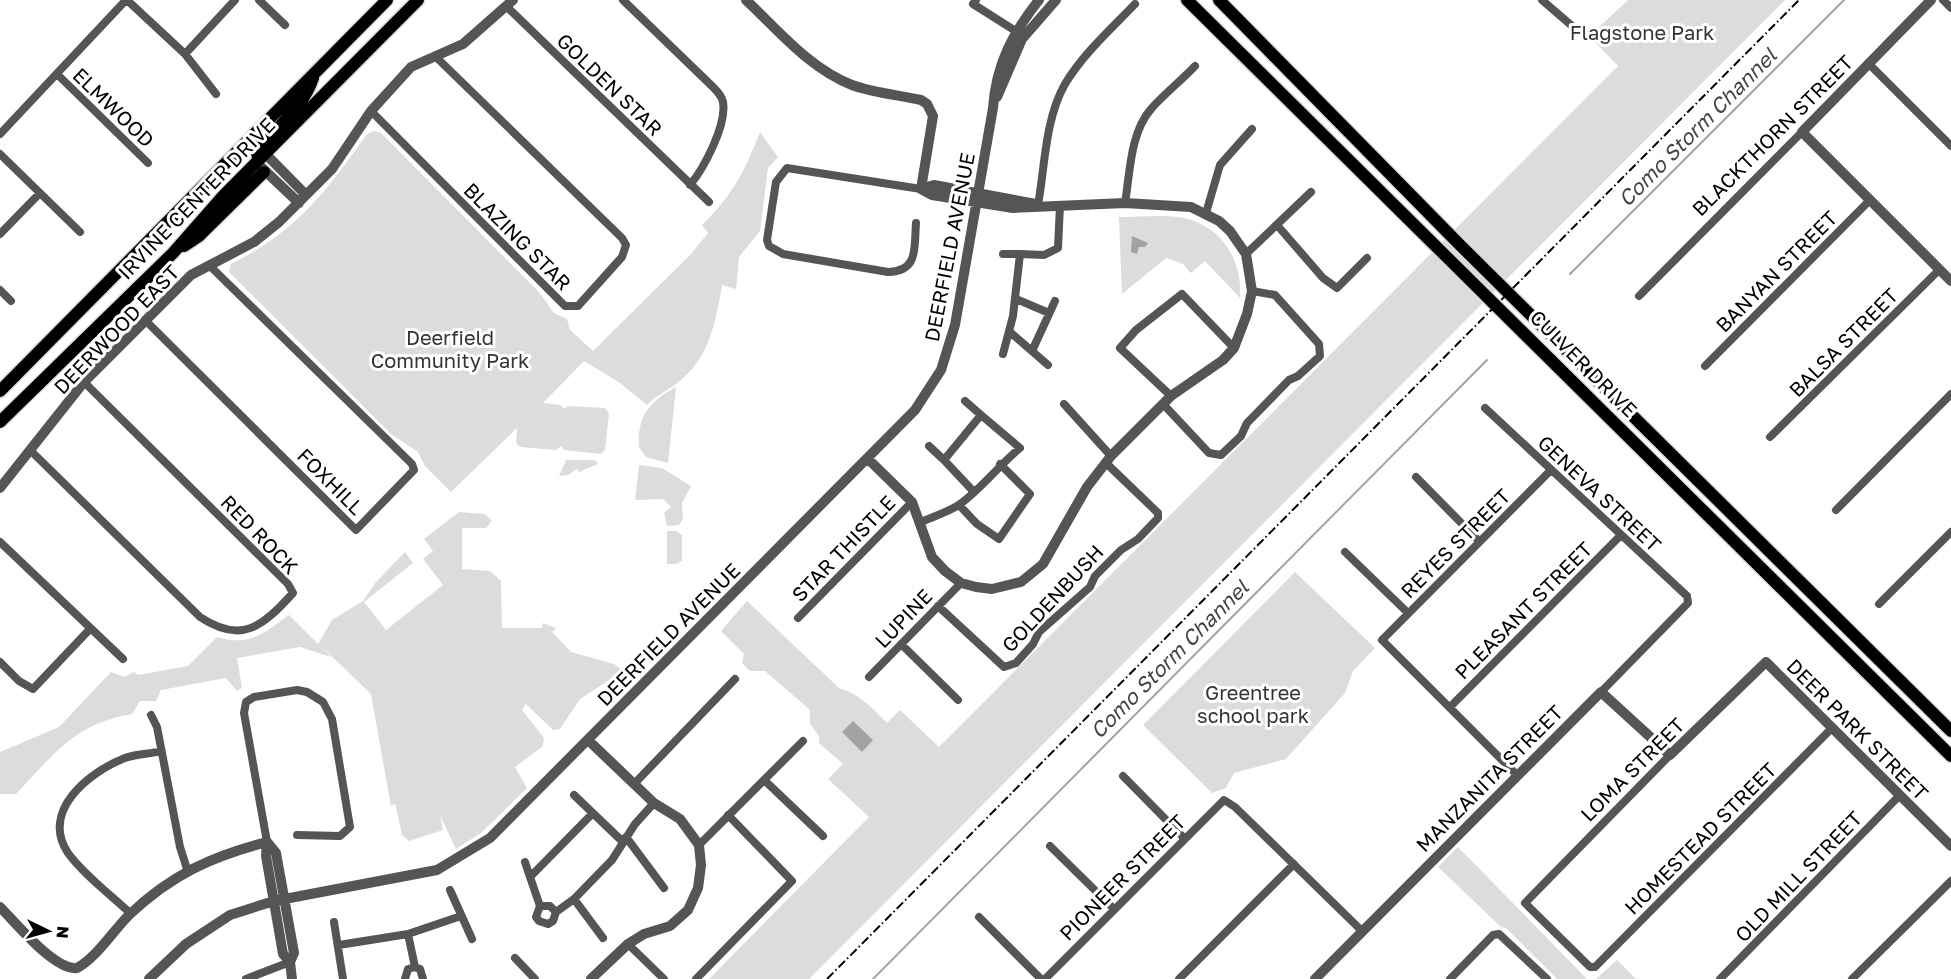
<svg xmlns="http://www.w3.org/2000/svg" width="1951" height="979" viewBox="0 0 1951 979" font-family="'Golos Text',sans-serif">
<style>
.green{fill:#dcdcdc}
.water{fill:#a3a3a3}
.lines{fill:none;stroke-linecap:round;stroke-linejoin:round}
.stream{stroke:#a3a3a3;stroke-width:2}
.primary-casing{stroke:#dbdbdb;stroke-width:15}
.minor{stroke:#555;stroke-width:8}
.tertiary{stroke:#555;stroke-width:10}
.primary{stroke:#000;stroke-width:12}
.rail{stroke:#000;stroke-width:2;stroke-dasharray:9 3 1.5 3;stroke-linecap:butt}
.labels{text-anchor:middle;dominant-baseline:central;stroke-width:6;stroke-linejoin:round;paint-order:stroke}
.park-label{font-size:20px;fill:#333;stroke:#fff}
.street-label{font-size:20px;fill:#000;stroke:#fff}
.water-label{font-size:21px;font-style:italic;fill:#444;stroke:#fff}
</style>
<rect width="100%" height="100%" fill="#fff"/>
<path class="green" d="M1628,0h157l-976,979h-100l160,-162 -41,-38 15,-15 -24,-21v-7l-9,-12v-14l-45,-39h-15l-8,-8 2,-9 -23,-23 26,-30 92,87c21,6 33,20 48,35l13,-13 39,37 679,-681 -25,-26 6,-13z
M374,131l7,2 158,159 15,21 13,6 3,11 23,21 98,-97 17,-21 -6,-8c30,-29 43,-54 58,-93l18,25 -10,11 -8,63 -21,26 -3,32 -14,-4c-6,35 -12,71 -41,95 -11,10 -24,14 -34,25l-27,-22 -36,-22 -41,42 18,2 3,4 4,-3 37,2 4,5 -4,37 -4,4 -37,-4 -3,-4 -5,4 -36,-3 -4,-4 1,-15 -66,64 -26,-26 -7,-14 -27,-18 -162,-162 2,-8c66,-33 95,-72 136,-130z
M1119,217c21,0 44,-3 65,1 38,8 59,44 56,80l-35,-37 -14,12 -8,-9 -17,-6 -44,36z
M676,387l-8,76 -22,-6 -7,-10c-2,-31 11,-46 37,-60z
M566,460h29l3,4 -19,8 -2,-3 -9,6 -9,1z
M639,465l23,3 29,18 -9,17 1,16 -4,6 -12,1 -3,-13 7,-6 -8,-8 -28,1z
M459,512l26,2 7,7 -6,7h-24v41l28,2 11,10 1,47h40l1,-5 13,5 -4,4 19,20 43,12 21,15 -7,4 -17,-4 -31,20 -20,30 -7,1 -27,-26 -4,6 22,28 -1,8 -28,21 12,21 -46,45 -25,16 -16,-34 3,15 -34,11 -7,-6 -7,-32 7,-3 -11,6 -20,-112 -50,-48 10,11 -31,-10 -63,11 5,30 -5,3 -11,-13 -65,12 -5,11h-16l-8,13c-58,10 -77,39 -116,80h-16v-42l59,-25 52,-55 13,5 10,-5 4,3 50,-9 29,-29c34,10 46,-4 72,-22l29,29 14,-24 31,-19 13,-19 29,-30 8,11 -49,39 22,28 57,-45 -20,-26 10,-8 -9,-12z
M667,531h9l6,4v26l-6,3h-9z
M1295,572l80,76 -22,23 -8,22 -59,66 -52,14 -8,15 -14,5 -69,-68z
M1458,847l129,132h-30l-50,-50 -7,-3 -62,-59z
M1617,960l19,19h-40z"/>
<path class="water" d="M1132,236l16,7 -3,4h-6l-2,7 -6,-2z
M853,721l20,19 -11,12 -20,-20z"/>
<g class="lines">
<path class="stream" d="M1570,274l274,-274
M873,979l614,-619"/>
<defs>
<path id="primary" d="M1187,0l764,756
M1219,0l241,245 491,486
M258,158l-1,-5c18,-26 46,-44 56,-75
M184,246l15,-10 65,-64
M0,391l387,-391
M0,422l173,-169 51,-58 194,-195"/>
</defs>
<use href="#primary" class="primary-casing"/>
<path class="minor" d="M127,0l58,54 31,40
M259,0l26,25
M623,0l90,87c4,4 9,9 10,15 4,23 -19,66 -33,83
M976,0l-3,4 49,31
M1542,0l37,32
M1943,0l8,8
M507,7l202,195
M185,54l50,-54
M1868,63l83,83
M58,75l90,88
M371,111l194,195h13l44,-49 4,-12 -4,-7 -186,-181
M0,134l126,-134
M0,154l80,78
M1125,203c5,-30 5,-70 26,-94 13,-15 30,-28 44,-43
M1038,205c7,-39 7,-86 27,-121 18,-30 46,-55 70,-80
M1206,213l14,-48 32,-36
M916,223c-2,25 3,48 -28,49l-105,-18 -14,-8 -2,-6 9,-58 11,-14 134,21
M1277,225l46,53 14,10 30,-30
M0,234l39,-40
M1003,254h17
M1246,254l65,-62
M0,290l11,11
M1639,296l163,-164
M1016,299l33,14
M145,320l211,210 58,-60 -2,-6 -203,-199
M1010,332l38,33
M1032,351l23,-50
M1003,354l10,-38 7,-62 24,1 14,-7 2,-43
M1705,366l165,-166
M1171,396l-51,-48 16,-18 46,-36 52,54
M965,401l16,14
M1064,404l47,52
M1164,405l45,48 12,2 20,-19 6,-13 42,-43 9,-4 22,-20 -1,-12 -44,-49 -23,-4
M1485,408l202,188 1,7 -87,89
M1770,437l169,-167
M929,446l15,14
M31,451l169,166c42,28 63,9 93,-24l-5,-9 -204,-202
M1416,477l63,64
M959,505l18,19 22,15 31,-45 -30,-30
M1836,510l115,-116
M921,522c13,-6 28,-10 39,-18 22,-16 39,-39 60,-56l-39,-33 -37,45 30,32
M0,542l123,117
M1345,552l63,61
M1879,604l72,-72
M938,606l66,61 12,-4 17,-19 6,-12 51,-45 5,-11 26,-26 17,-11 20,-21v-5l-52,-50
M798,618l114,-116
M901,644l57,56
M0,662l19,19 14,8 56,-59
M869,677l92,-94
M1450,707l170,-171
M151,715l6,12 23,120 7,22
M1670,755l-145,148 65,64h5l237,-239
M1517,775l-135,-135 169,-170
M1123,776l61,62
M764,780l59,56
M635,783l100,-104
M574,795l49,47
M626,837l38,51
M267,842l-23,-129 2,-11 8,-5 43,-7 10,2 16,10 9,17 18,108 -10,9 -43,-1
M699,845l104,-104
M1050,846l64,63
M525,862l5,15
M450,890l22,49
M574,899l29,39
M540,906l-4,11 3,4 9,3 5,-3 3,-9 18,-13 38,-39 23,-36 19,-21
M540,906l-10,-29 63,-64
M540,906h10l6,6
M131,914c-20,-19 -47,-39 -63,-61 -28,-42 21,-81 57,-95 11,-4 25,-4 36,-7
M979,917l62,62
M334,922l9,57
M408,934l7,33 5,2 3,10
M628,944l36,35
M339,945l69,-11 53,-18
M515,958l20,21
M246,979l44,-17
M405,979l3,-10 7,-2
M696,979l96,-98 -64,-66
M1045,979l179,-179 11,7 127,124
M1179,979l115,-115
M1450,979l43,-44 6,-1 48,45
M1720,979l180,-184
M1852,979l99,-98"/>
<path class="tertiary" d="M746,0c32,30 64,69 106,85 22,8 46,10 69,15l6,4 6,12 -12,73
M1931,0l-129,132 149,149
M997,97l25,-58 34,-39
M251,139l55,56
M260,166l39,37
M921,189l13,-4 102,19
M868,459l44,43 20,55 13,14 16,12 15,4 16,2 29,-7 22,-18 44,-77 24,-31 60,-60 52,-36 11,-12 13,-34 5,-23 -6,-37 -16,-23 -11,-10 -28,-14 -66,-4 -112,5 -81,-13 -11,-6
M0,488l84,-106 107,-107 63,-33 25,-20 53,-53 39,-58 40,-44 52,-23 50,-44
M588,740l66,63 26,16 19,26 2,20 -3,23 -10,22 -18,16 -26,8 -16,10 -37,35
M267,842l9,11 18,100 -4,9 2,17
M267,842l-1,14 17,98 7,8
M0,907c16,16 55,64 77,61 20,-11 36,-37 52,-53 42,-40 83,-59 138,-73
M149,979l37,-35 44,-29 44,-14 163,-31 53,-32 425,-428 26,-40 14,-45 38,-217c3,-43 19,-74 46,-108
M1315,979l286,-287 69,63 96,-93 185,184"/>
<use href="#primary" class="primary"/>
<path class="rail" d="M827,979l972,-979"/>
</g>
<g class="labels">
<g class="park-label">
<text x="1642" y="32">Flagstone Park</text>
<text x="450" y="337">Deerfield<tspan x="450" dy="23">Community Park</tspan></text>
<text x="1253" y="692">Greentree<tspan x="1253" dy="23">school park</tspan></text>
</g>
<g class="street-label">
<text transform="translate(610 84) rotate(44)">GOLDEN STAR</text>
<text transform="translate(114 107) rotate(44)">ELMWOOD</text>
<text transform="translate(1772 135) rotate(-45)">BLACKTHORN STREET</text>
<text transform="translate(196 198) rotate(-46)">IRVINE CENTER DRIVE</text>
<text transform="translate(518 236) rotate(45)">BLAZING STAR</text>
<text transform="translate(949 247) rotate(-79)">DEERFIELD AVENUE</text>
<text transform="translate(1776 271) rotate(-45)">BANYAN STREET</text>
<text transform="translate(116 329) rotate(-46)">DEERWOOD EAST</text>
<text transform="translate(1843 342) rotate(-45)">BALSA STREET</text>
<text transform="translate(1584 363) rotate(45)">CULVER DRIVE</text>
<text transform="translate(331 481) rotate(45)">FOXHILL</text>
<text transform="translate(1600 493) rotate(43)">GENEVA STREET</text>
<text transform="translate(260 534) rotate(46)">RED ROCK</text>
<text transform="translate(1455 543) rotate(-45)">REYES STREET</text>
<text transform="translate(843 548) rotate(-46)">STAR THISTLE</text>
<text transform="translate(1052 598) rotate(-47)">GOLDENBUSH</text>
<text transform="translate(1523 610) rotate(-45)">PLEASANT STREET</text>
<text transform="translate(903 618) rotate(-46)">LUPINE</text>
<text transform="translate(668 634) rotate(-45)">DEERFIELD AVENUE</text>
<text transform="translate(1858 729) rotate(45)">DEER PARK STREET</text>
<text transform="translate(1632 769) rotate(-45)">LOMA STREET</text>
<text transform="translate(1489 778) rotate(-45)">MANZANITA STREET</text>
<text transform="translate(1700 838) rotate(-45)">HOMESTEAD STREET</text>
<text transform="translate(1798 876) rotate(-46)">OLD MILL STREET</text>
<text transform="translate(1122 877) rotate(-45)">PIONEER STREET</text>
</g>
<g class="water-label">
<text transform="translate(1697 127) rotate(-45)">Como Storm Channel</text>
<text transform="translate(1169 659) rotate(-45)">Como Storm Channel</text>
</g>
</g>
<g transform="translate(48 931) rotate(95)" stroke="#ffffff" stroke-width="4.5" paint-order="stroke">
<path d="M0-4.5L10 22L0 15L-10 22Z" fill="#000000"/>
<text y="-9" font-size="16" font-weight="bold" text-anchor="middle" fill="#000000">N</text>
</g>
</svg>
